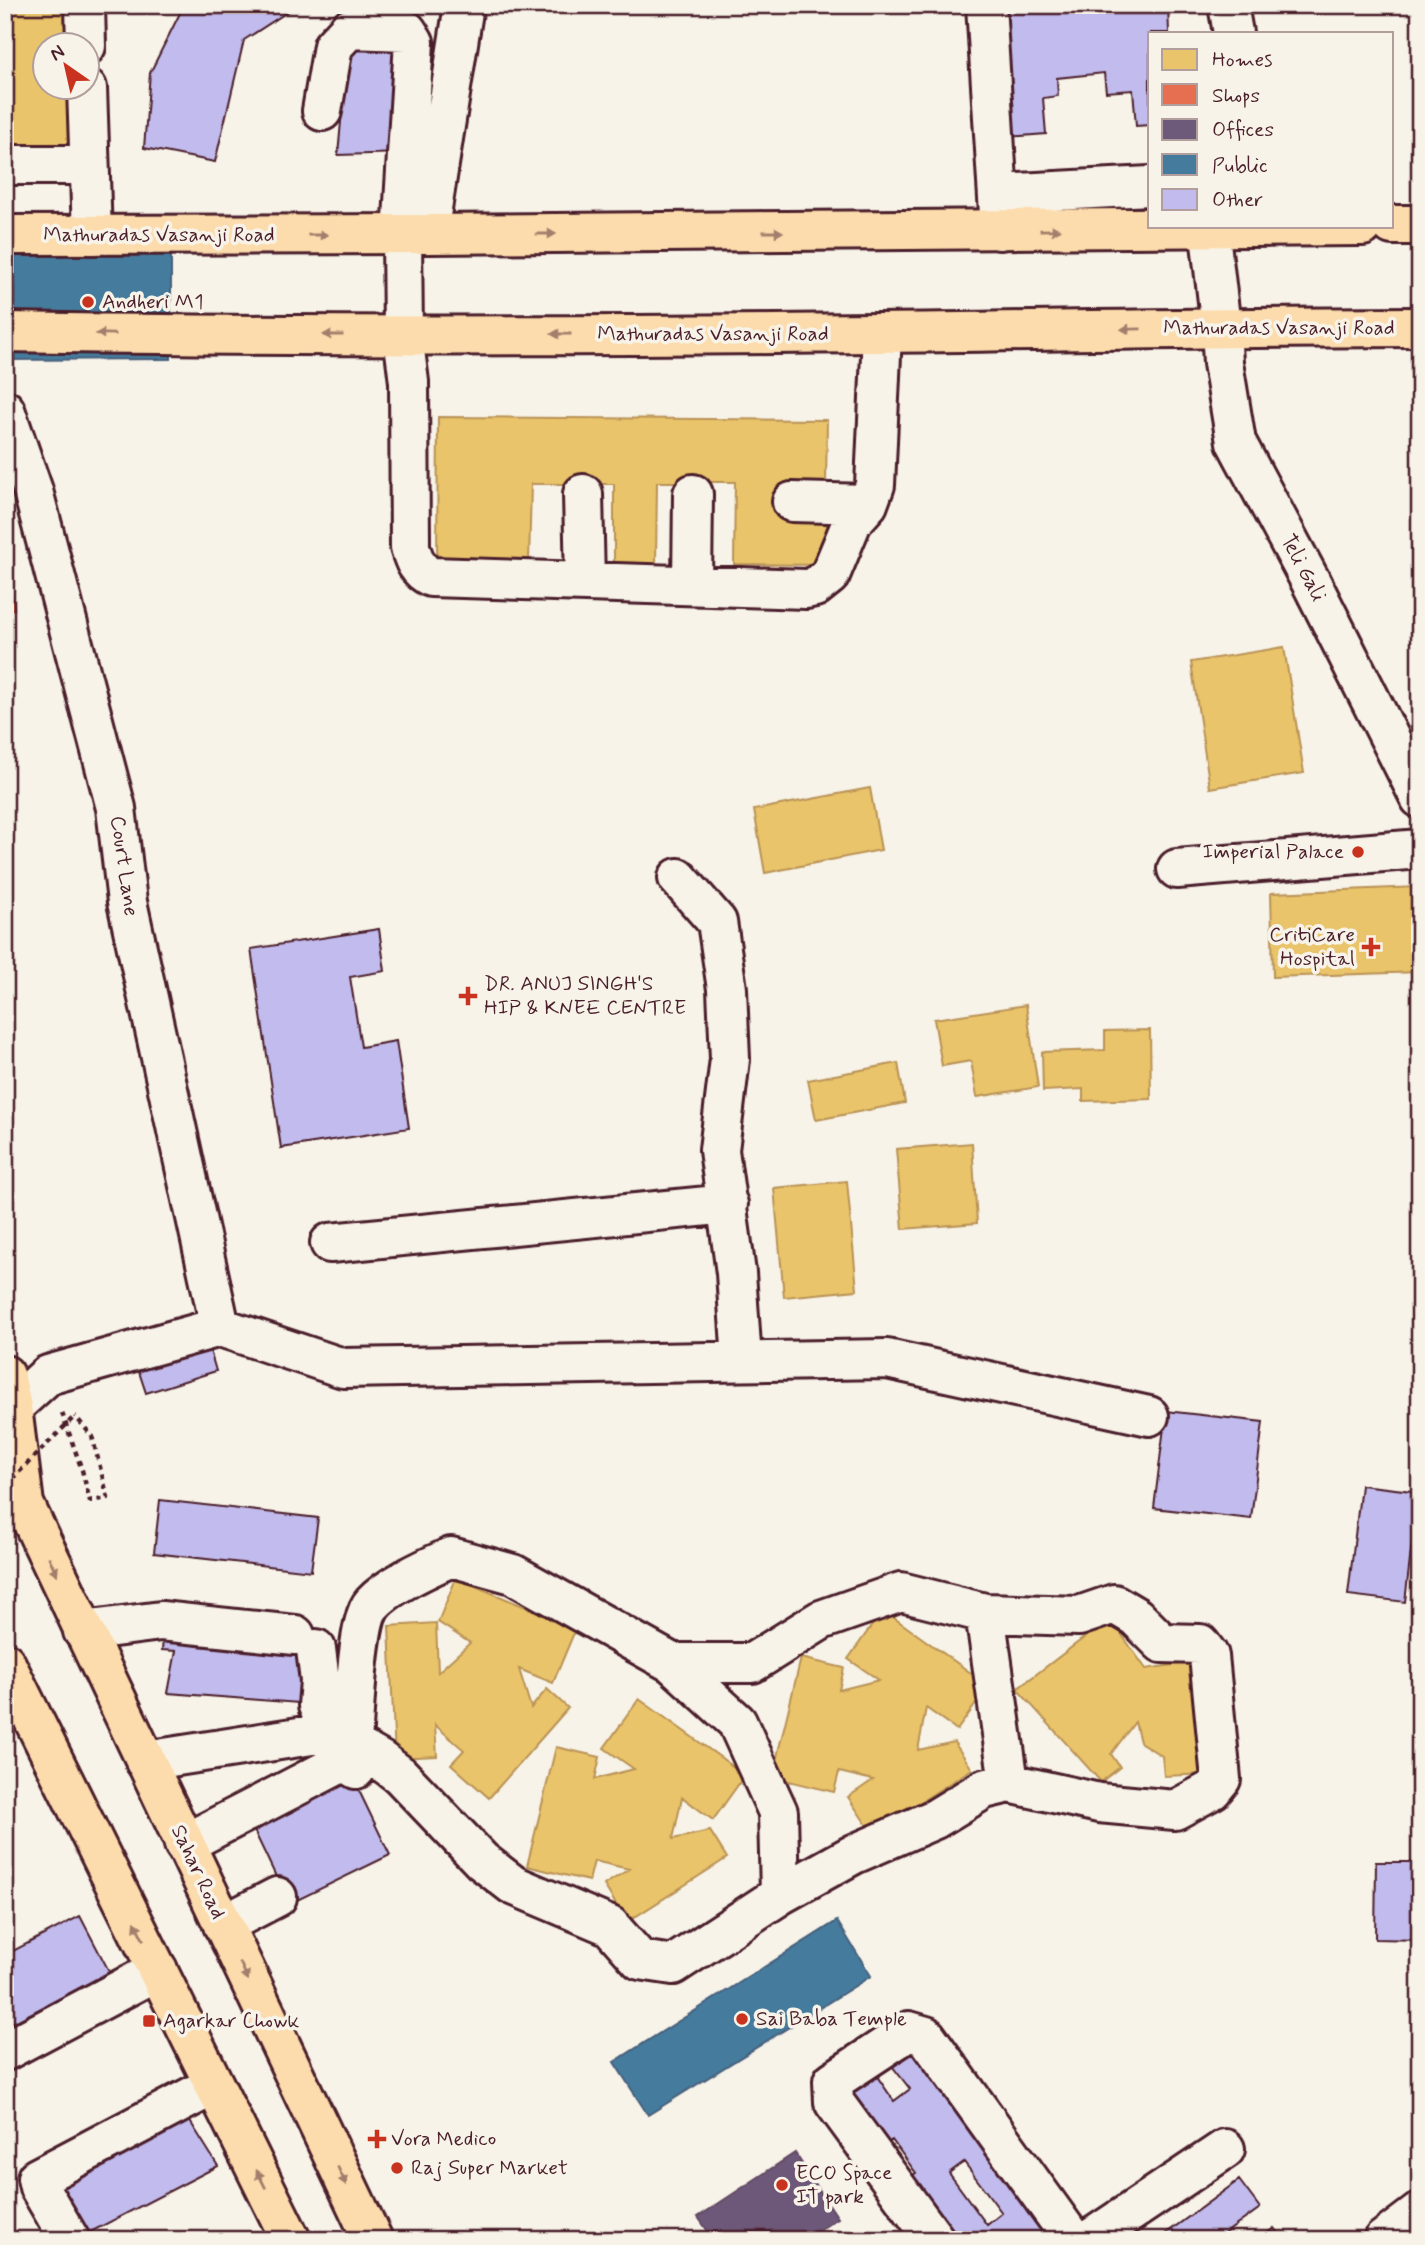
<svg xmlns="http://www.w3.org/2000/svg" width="1425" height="2245" viewBox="0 0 1425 2245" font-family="Mynerve,sans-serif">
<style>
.homes{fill:#e9c46a;stroke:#b99257;stroke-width:2}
.shops{fill:#e76f51;stroke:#b85746;stroke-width:2}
.offices{fill:#6d597a;stroke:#624862;stroke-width:2}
.public{fill:#457b9d;stroke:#465f7b;stroke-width:2}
.building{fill:#c2bbed;stroke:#4a1f2b;stroke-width:2;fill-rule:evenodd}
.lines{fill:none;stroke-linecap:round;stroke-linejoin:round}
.minor-casing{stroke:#4a1f2b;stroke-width:44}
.major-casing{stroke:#4a1f2b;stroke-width:44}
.path{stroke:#4a1f2b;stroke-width:4.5;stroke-dasharray:5 5;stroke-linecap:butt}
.minor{stroke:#f7f3e8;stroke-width:38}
.major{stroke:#fcdcac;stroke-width:38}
.path-bridge{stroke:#4a1f2b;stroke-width:4.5;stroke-dasharray:5 5;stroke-linecap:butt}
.oneway{fill:#a37e6c}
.poi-dot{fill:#c8321e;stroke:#f7f3e8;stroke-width:2.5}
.labels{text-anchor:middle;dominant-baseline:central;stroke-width:7;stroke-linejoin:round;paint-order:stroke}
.street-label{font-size:21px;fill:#4a1f2b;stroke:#f7f3e8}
.poi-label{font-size:21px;fill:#4a1f2b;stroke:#f7f3e8;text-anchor:start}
</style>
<rect width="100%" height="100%" fill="#f7f3e8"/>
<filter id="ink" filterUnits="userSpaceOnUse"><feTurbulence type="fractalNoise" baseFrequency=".0143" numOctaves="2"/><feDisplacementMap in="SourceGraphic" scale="14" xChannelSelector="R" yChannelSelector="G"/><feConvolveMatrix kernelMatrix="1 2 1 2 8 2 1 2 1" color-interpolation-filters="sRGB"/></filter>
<g filter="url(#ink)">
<path class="homes" d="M5,5h66l-1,41h-24v42h26l3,64h-70z
M438,417l389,3 -1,64h-39l-1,28 41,1 -1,52 -92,-1 1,-82h-78l-1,82h-42v-80h-83l-2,79h-92z
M1284,647l20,126 -94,15 -19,-126z
M870,788l11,62 -116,23 -11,-63z
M1418,887l2,85 -147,5 -2,-84z
M1026,1005l12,82 -61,10 -6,-36 -29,5 -8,-47z
M1150,1030l1,69 -68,2v-12l-40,2 -1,-39 63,-2v-19z
M898,1063l7,40 -89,17 -8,-40z
M972,1143l5,80 -74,6 -7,-80z
M847,1181l10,109 -73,7 -10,-109z
M456,1578l120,50 -23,55 -34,-14 12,39 16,-19 21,19 -79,90 -38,-34 13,-14 -29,-25 2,31 -42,2 -6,-132 47,-3 2,49 32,-29 -32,-21z
M883,1610l106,76 -32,44 -31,-22 -8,42 36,-8 18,27 -100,64 -24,-36 25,-17 -34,-8 -5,20 -62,-15 29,-119 43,10 -5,22 40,-10 -31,-21z
M1110,1618l36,51 55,-8 8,113 -45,2 -2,-20 -22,-14 -5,-20 -24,32 9,13 -19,15 -84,-93z
M639,1699l106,76 -32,45 -31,-23 -9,42 37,-8 17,27 -100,64 -23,-37 25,-16 -35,-8 -5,20 -62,-15 29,-119 44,10 -5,22 39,-10 -30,-21z"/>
<path class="shops" d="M5,538l9,71 -9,2z"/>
<path class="offices" d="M795,2153l43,65 -34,22h-90l-16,-23z"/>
<path class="public" d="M171,243v116l-166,1v-116z
M837,1921l34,55 -223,139 -34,-53z"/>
<path class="building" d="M184,5h114l-54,35 -29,122 -71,-14 6,-75z
M996,5h172l1,28h-19v92l-14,1 -3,-36 -27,2 -2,-19 -47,5 1,18 -15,2 3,36 -39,3z
M348,44l57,1 -3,108 -64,2z
M379,929l6,42 -35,6 11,70 35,-6 13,87 -128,20 -30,-199z
M209,1347l7,24 -70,22 -8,-24z
M1166,1411l97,11 -12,97 -97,-11z
M1361,1485l59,7v43l-7,-1 -8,68 -57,-7z
M160,1500l158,18 -7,53 -157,-18z
M164,1629l143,12 -8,62 -131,-10 8,-42 -14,-1z
M350,1772l40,83 -101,49 -40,-84z
M1376,1862h44v78l-45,-1z
M80,1916l30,57 -105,54v-72z
M1420,2028v60h-7v-59z
M916,2043l145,197h-107l-46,-62 8,-5 -24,-33 -8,5 -38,-52 28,-21 20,29 16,-12 -21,-27zM964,2162l38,51 -15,12 -38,-52z
M181,2107l37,59 -139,72 -31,-59z
M1239,2180l21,28 -40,29 2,3h-65z
M1274,2228l9,12h-25z"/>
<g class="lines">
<defs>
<path id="minor" d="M85,5l1,41
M986,5l14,225
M1228,5l5,28
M87,88l5,147
M322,111l11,-65 16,-17 58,2 7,11 -12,193 1,100 6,47 1,165c4,14 8,24 21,30l375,12 9,-2 15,-12 22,-53 16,-18 7,-19 7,-152
M10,165h79
M999,194l151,-8
M1209,226l12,101 2,36 13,79 76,142 108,214
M428,234l36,-229
M5,410l28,81 83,317 11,94 93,425
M583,494l2,88
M792,502l76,2
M692,585l1,-91
M1177,869l243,-20
M678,878l39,44 10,67 3,70 -11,91 17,123 6,88
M330,1243l398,-39
M5,1414l43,-39 172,-48 123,41 544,-9 262,57
M985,1613l24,170
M83,1631l78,-10 134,14
M316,1649l4,32 -2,25 13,26 49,28 20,15 82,86 31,24 97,41 30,34 33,5 107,-70 -2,-83 -41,-90 -65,-59 -159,-89 -62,-17c-24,11 -62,28 -79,47 -15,16 -18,114 -20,140
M672,1663h80l69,-43 80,-28 84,21 94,3 35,-12 22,13 26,26 38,1 9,12 12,123 -9,11 -37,20 -76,-7 -90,-20 -25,6 -49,30 -81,35 -74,41
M145,1761l186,-29
M184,1844l155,-80 12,-1 5,6
M223,1925l54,-28
M5,2051l153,-81
M70,2240l-31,-53 -2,-9 177,-93
M935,2240l-101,-138 -1,-21 76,-50 17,5 147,204
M1089,2240l136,-91
M1383,2240l37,-28"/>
<path id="major" d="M1392,225h28
M5,235l423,-1 935,-8
M5,332c292,5 583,4 875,1 180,-2 360,-6 540,-6
M5,1375l7,32 12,97 349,736
M5,1662l286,578"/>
</defs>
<use href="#minor" class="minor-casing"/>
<use href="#major" class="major-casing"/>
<path class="path" d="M62,1413l20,57 8,31 18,-3 -16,-62 -17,-20"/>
<use href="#minor" class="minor"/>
<use href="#major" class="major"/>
<path class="path-bridge" d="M5,1486l70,-70"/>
</g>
<defs><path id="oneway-solid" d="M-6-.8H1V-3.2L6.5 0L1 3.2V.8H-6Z" transform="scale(1.75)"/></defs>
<g class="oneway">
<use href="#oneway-solid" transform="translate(1050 230) rotate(-1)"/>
<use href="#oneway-solid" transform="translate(773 232)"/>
<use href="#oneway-solid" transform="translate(546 234)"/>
<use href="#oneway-solid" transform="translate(318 235)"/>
<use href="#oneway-solid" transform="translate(1131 329) rotate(179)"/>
<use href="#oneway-solid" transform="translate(106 334) rotate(-179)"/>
<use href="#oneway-solid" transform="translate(561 334) rotate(180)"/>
<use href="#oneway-solid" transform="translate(333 335) rotate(180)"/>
<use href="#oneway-solid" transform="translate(53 1566) rotate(65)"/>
<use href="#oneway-solid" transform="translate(139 1931) rotate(-116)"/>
<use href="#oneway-solid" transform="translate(244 1971) rotate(65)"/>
<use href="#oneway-solid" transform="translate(342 2176) rotate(65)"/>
<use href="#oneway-solid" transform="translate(261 2179) rotate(-117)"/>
</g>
</g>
<g class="poi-dot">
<circle cx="88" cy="302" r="7"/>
<circle cx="1358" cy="852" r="7"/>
<path d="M1367.5 936.5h7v7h7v7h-7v7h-7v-7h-7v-7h7z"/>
<path d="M464.5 985.5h7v7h7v7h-7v7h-7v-7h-7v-7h7z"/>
<circle cx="742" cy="2019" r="7"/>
<rect x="142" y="2014" width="14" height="14" rx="3.5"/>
<path d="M373.5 2128.5h7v7h7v7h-7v7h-7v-7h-7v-7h7z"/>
<circle cx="397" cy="2168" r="7"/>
<circle cx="782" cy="2185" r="7"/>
</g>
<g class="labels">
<g class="street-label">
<text x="159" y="235">Mathuradas Vasanji Road</text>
<text x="1279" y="328">Mathuradas Vasanji Road</text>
<text x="713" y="334">Mathuradas Vasanji Road</text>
<text transform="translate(1303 568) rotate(62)">Teli Gali</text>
<text transform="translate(124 866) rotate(82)">Court Lane</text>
<text transform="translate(198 1872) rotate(65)">Sahar Road</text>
</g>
<g class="poi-label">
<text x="102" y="302">Andheri M1</text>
<text x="1344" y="852" text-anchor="end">Imperial Palace</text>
<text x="1355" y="935" text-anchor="end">CritiCare<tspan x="1355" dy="24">Hospital</tspan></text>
<text x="484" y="984">DR. ANUJ SINGH'S<tspan x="484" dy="24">HIP &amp; KNEE CENTRE</tspan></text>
<text x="756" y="2019">Sai Baba Temple</text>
<text x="163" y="2021">Agarkar Chowk</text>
<text x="391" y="2139">Vora Medico</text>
<text x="411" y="2168">Raj Super Market</text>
<text x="796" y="2173">ECO Space<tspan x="796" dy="24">IT park</tspan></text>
</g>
</g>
<rect width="1425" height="2245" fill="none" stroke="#f7f3e8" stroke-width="28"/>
<rect x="14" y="14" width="1397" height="2217" fill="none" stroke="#4a1f2b" stroke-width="2.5" filter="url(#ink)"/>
<rect x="1148" y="32" width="245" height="196" fill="#f7f3e8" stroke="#b29e9c" stroke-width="2"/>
<rect x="1162" y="49" width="35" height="21" fill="#e9c46a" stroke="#b29e9c" stroke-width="2"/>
<text x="1212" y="66" font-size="21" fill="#4a1f2b">Homes</text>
<rect x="1162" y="84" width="35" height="21" fill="#e76f51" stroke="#b29e9c" stroke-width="2"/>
<text x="1212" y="102" font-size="21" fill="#4a1f2b">Shops</text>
<rect x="1162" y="119" width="35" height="21" fill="#6d597a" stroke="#b29e9c" stroke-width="2"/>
<text x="1212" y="136" font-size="21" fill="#4a1f2b">Offices</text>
<rect x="1162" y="154" width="35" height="21" fill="#457b9d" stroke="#b29e9c" stroke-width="2"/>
<text x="1212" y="172" font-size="21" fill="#4a1f2b">Public</text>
<rect x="1162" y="189" width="35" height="21" fill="#c2bbed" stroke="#b29e9c" stroke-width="2"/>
<text x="1212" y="206" font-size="21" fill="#4a1f2b">Other</text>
<g transform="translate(66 66) rotate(326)"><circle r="33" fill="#f7f3e8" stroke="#b29e9c" stroke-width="2"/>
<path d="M0-5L12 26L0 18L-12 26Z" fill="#c8321e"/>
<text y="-10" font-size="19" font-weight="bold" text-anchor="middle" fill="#4a1f2b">N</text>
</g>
</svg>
